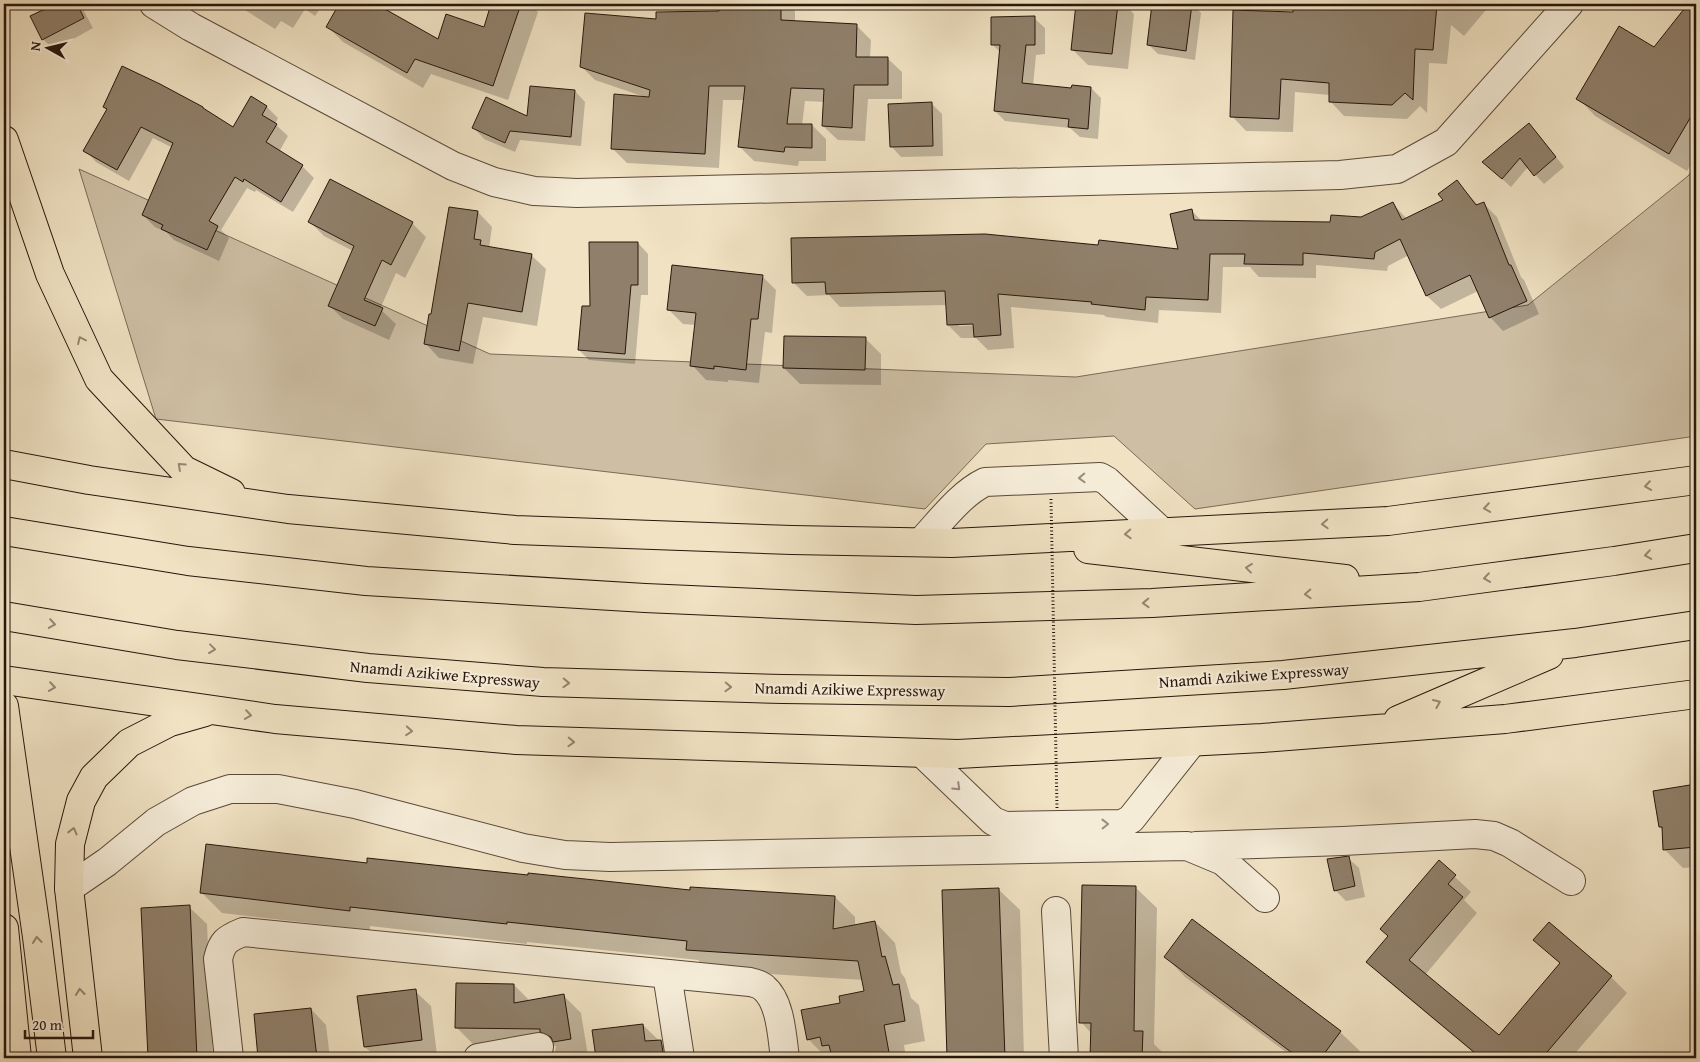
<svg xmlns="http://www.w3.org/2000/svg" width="1700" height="1062" viewBox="0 0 1700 1062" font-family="'Gentium Book Plus',serif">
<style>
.green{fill:#cebfa4;stroke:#7b6a58}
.shadow{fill:#0003;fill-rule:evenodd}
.building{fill:#90806b;stroke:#28160c}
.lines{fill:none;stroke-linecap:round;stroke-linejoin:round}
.minor-casing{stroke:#5a493a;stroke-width:30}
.major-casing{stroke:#28160c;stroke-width:30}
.highway-casing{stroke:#28160c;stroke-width:30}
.minor{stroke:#f5ecd8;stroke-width:28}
.major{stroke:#f0e2c3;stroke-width:28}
.highway{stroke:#f0e2c3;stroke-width:28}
.path-bridge{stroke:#28160c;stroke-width:3;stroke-dasharray:1 2.5;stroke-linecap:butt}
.oneway{stroke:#968671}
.oneway2{stroke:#998c7c}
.labels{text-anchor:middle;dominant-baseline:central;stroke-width:4.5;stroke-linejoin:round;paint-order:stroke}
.street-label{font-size:16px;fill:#28160c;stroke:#f5ecd8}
</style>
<rect width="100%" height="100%" fill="#f0e2c3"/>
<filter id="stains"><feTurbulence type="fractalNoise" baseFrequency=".004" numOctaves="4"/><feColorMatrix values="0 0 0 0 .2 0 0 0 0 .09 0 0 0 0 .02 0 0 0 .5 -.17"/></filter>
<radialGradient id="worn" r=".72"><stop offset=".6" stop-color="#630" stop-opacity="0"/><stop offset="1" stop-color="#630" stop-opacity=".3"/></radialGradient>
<path class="green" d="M1696,166v270l-501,73 -81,-73 -128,8 -61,65 -769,-90 -77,-250 411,185 586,23 452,-72 160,-129z"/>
<path class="shadow" d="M44,4h36l13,24 -39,22 -11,-11 3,-30z
M227,4h96l-8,12 -10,-7 -12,19 -12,-7 -6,8 -33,-21z
M340,4h34l64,37 46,-12 9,-25h37l8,8 -30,88 -77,-26 -8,14 -80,-46 -16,-16z
M720,4h67l8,7v11l62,4 14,14 -1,18h17l15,14v27h-34l-3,42 -27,-1 -15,-14 2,-24 -20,-1 -3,24h10l14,14v22h-27l-1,5 -44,-5 -14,-14 4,-47h-21l-4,68 -92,-5 -14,-14 32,-52 -50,-17 -14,-14 76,-46 63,-8z
M1077,4h47l10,10 -6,55 -40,-4 -15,-15z
M1153,4h39l9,9 -6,47 -37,-6 -10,-10z
M1295,4h196l-27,32 -13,-11 -4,39 -18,-1 -2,50 -7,-7 -13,13 -63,-3 -14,-15v-6l-35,-3 -2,40 -47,-1 -14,-15 62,-103z
M1690,4h6v152l-9,15 -92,-55 -17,-18 76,-50z
M1034,18l11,10v26l-9,1 -3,31 39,3 19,-1 10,10 -3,41 -18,-2 -10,-9 -65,-7 -10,-10 6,-58 -8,-8z
M575,91l10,11 -4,44 -61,-6 -5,12 -31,-13 -10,-11 54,-11z
M251,98l16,9 11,11 -3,6 13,12 -9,16 23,14 12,12 -21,34 -37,-22 -1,2 -8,-4 -26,42 8,8 -10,23 -45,-21 -8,-8 -11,-5 -12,-12 30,-67 -20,-10 -24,43 -33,-19 -11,-12 23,-40 -4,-3 130,21z
M932,104l10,10 1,42 -42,1 -10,-11z
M1538,134l26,33 -20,17 -16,-17 -17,20 -18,-16z
M1457,182l21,23 5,-2 14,14 24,60 3,3 15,34 -36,17 -13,-14 -12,-26 -37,18 -14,-13 -18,-41 -21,11 -1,5 -71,-6v13l-57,-1 -9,-10h-27l-2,46 -62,-3 -1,13 -52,-6 -2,-2 -93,-8 3,41 -26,2 -12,-12h-15l-13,-13 -1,-20 -107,2 -11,-12 -22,1 -14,-14 306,-36 80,5 13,-40 10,10 129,3 30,-6 32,-14 14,15 38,-18zM979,322v3l-20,1v-2z
M450,208l28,4 14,15 -3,21 42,7 15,14 -9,57 -54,-9 -10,47 -34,-6 -14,-15 7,-27z
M310,222l102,1 14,14 -21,41 -9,-5 -16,36 16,15 -7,16 -46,-21 -14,-14 24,-54 -29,-15z
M638,243l10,11v41h-7l-6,69 -46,-4 -10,-10 12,-42z
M762,276l14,14 -4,43 -7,-1 -6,51 -31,-3v2l-22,-2 -14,-15 4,-40 -13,-1 -14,-14z
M866,339l15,15v31l-81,-1 -16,-16z
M1696,785v82l-13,1 -19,-19 -1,-19 -3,-3 -5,-35z
M1348,858l11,10 6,29 -19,4 -10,-10 -8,-31z
M1439,862l32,30 -7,8 13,13 -52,62 74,62 62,-73 -26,-24 76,37 16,16 -56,65h-91l-96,-80 -16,-16 21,-25z
M368,864l323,28 144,5 20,20v9l20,-4 20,21 6,30 4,5 6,20 8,7 6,36 -21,4 2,13h-79l-19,-19 34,-35 23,-12 -2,-12 -155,-10 -10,-10 -171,-18v2l-157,-18v4l-148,-17 -20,-20z
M1136,888l21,20 -3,136 9,9v5h-72l1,-24 -11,-12z
M999,890l21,20 4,148h-76l-5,-166z
M189,907l18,17 6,134h-63l-8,-149z
M1166,957l174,75 20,19 -6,7h-60l-109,-81z
M514,985l16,16 34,-5 17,17 7,43 -14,2h-23l4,-5 1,-7 -82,-1 -18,-18z
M415,991l16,15 6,49 -25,3h-35l-12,-11z
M311,1009l15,16 4,33h-70l-5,-42z
M643,1025l34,33h-80l-3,-27z"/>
<path class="building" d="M42,4h35l7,14 -42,22 -12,-24 15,-7z
M339,4h37l62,35 8,-25 38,13 7,-23h30l-28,82 -78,-27 -8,14 -81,-46z
M719,4h62v16l76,4 -1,33h32v28h-34l-2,43 -30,-2 2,-37 -33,-1 -4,36h25v24l-27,-1 -1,5 -46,-5 7,-61h-36l-4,68 -94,-5 3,-55 35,3 1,-7 -70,-23 5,-54 71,6v-7l63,-1z
M1076,4h42l-6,50 -41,-4z
M1152,4h40l-6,47 -39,-6z
M1293,4h144l-4,46 -18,-1 -2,51 -8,-7 -13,12 -63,-3v-19l-48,-4 -2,40 -49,-2 3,-107 60,2z
M1688,4h8v104l-27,46 -93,-55 43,-73 35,21z
M1035,16v29h-9l-4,38 49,5 1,-3 19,2 -3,42 -20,-2 1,-8 -75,-8 6,-66h-9v-28z
M122,66l38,18 43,23v1l30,19 18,-31 16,10 -5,9 15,9 -11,18 37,23 -22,37 -37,-23 -1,3 -8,-5 -26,44 9,5 -11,24 -46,-21 2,-4 -21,-10 31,-72 -32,-16 -24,43 -34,-19 24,-42 -4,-2z
M530,86l45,4 -4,47 -61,-6 -5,12 -33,-15 14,-31 41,19z
M932,102l1,44 -43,1 -2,-43z
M1529,123l27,34 -22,19 -14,-18 -18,21 -20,-17z
M330,179l83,43 -22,43 -9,-5 -18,40 19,8 -8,18 -47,-20 26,-60 -46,-24z
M1457,180l19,25 8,-3 25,63h2l16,36 -38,17 -19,-43 -44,21 -26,-57 -25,13 -1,7 -71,-6v12l-59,-1 1,-10h-35l-2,46 -62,-3 -1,13 -54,-6 1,-2 -94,-8 3,41 -27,2 -1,-13 -26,1 -2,-34 -119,3 -1,-12 -33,1 -1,-45 194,-4 113,11 1,-5 79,9 -8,-35 22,-5 2,11 136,2 1,-7 30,2 32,-15 9,18 41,-20 -5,-6z
M449,207l29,4 -4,28 7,1 -1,5 52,9 -10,58 -54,-9 -9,48 -35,-7 5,-30h2z
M589,242h49v43h-7l-6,69 -47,-4 4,-44h8z
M672,265l91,10 -5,44h-7l-5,51 -32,-4v3l-24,-3 6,-53 -29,-3z
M784,336l82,1 -1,33 -82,-2z
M1696,784v63l-33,3 -1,-23h-3l-6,-36z
M206,844l161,19v-5l161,17v-2l162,17v-3l145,9 -2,33 42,-8 7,36 3,-1 8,29 6,-1 6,37 -21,4 6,33h-58l-3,-13 -7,1 -2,-9 -13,3 -6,-30 39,-7 -1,-7 25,-5 -6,-30 -172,-11 1,-9 -180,-19v2l-157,-17v4l-150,-18z
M1349,856l6,30 -21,5 -7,-32z
M1439,860l17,15 -8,9 15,13 -54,63 90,75 61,-72 -27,-23 16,-18 63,54 -70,82h-61l-115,-96 22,-26 -8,-7z
M1082,885l54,1 -2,145h9l-1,27h-52l1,-35h-12z
M999,888l6,170h-58l-5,-168z
M190,905l7,153h-49l-7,-150z
M1192,919l149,112 -20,27h-22l-135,-101z
M456,983l58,1v19l50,-9 7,45 -18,3 -2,-5 -11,-5v-3l-85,-1z
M416,989l6,51 -58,7 -7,-51z
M311,1008l6,50h-59l-4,-44z
M643,1024l2,17 16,-1 3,18h-68l-4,-28z"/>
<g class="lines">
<defs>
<path id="minor" d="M154,4l37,23 262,139 41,16 40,9 43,2 763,-18 57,-6 49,-27 123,-138
M921,542c19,-20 39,-48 64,-60l115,-5 7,4 55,51
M922,753l71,68 12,5 117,-2 9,-5 61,-77
M1196,846l147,-5 132,-7 19,2 16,7 61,38
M69,888l38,-26 49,-40 37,-21 37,-12h48l77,15 168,44 42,7 45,2 577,-11 36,15 42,37
M1056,911l8,147
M667,974l13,84
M229,1058l-11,-99c4,-17 8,-20 25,-27l507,50c4,1 11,3 14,6 17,14 18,50 21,70
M478,1058l61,-11"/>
<path id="major" d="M4,706l33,231 15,121
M4,928l13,130"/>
<path id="highway" d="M4,140l46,134 49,105 85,91 47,23
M4,464l85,16 199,29 227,21 277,10 160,3 436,-22 308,-41
M4,531l184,30 178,20 279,17 271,12 236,-7 267,-16 195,-26 82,-13
M1088,549l257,30
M4,616l173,29 191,23 175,14 240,7 226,3 274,-17 292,-32 121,-18
M4,680l271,39 241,21 442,14 304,-16 243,-19 191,-25
M1398,720l151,-65
M88,1058l-19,-170 1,-44 11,-43 13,-24 35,-34 41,-21 35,-10"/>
</defs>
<use href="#minor" class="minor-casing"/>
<use href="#major" class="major-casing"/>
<use href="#highway" class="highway-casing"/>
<use href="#minor" class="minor"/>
<use href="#major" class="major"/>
<use href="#highway" class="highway"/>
<path class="path-bridge" d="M1051,499l6,309"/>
</g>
<defs><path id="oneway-chevron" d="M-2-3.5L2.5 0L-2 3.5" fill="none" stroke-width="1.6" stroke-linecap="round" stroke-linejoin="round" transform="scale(1.25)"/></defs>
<g class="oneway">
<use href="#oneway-chevron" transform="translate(81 340) rotate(-115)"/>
<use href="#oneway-chevron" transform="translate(181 466) rotate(-138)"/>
<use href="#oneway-chevron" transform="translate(1648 486) rotate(172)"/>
<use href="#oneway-chevron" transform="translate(1487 508) rotate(172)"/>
<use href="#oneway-chevron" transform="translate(1325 524) rotate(177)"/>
<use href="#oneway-chevron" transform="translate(1128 534) rotate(177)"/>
<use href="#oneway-chevron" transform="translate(1648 555) rotate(171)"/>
<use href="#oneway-chevron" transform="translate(1249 568) rotate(-173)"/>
<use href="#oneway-chevron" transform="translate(1487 578) rotate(172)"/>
<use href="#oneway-chevron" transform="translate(1308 594) rotate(177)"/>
<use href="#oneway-chevron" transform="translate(1146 603) rotate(178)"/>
<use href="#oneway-chevron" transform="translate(52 624) rotate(9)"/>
<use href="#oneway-chevron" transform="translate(212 649) rotate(7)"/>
<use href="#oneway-chevron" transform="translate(566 683) rotate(2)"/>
<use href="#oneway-chevron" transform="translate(52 687) rotate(8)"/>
<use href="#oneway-chevron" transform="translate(728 687) rotate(2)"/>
<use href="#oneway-chevron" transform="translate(1437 703) rotate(-23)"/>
<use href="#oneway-chevron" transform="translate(248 715) rotate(8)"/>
<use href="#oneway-chevron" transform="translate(409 731) rotate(5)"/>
<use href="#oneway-chevron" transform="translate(571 742) rotate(2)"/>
<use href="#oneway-chevron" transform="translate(73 831) rotate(-76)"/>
<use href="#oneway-chevron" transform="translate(37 940) rotate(-97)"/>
<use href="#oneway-chevron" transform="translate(80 992) rotate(-96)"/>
</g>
<g class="oneway2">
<use href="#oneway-chevron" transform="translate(1082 478) rotate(178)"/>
<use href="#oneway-chevron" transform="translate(957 787) rotate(44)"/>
<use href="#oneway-chevron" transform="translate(1105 824) rotate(-1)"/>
</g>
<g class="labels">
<g class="street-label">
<text transform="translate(445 674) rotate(5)">Nnamdi Azikiwe Expressway</text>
<text transform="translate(1254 675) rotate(-4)">Nnamdi Azikiwe Expressway</text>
<text transform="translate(850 689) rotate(1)">Nnamdi Azikiwe Expressway</text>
</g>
</g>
<rect width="1700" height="1062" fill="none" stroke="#f0e2c3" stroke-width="20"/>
<rect x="5" y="5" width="1690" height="1052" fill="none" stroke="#28160c" stroke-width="2.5"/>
<rect x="10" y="10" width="1680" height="1042" fill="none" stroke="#28160c"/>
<g transform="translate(48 48) rotate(278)" stroke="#f5ecd8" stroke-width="4" paint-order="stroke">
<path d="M0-4L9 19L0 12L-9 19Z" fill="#28160c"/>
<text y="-8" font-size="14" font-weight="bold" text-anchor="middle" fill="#28160c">N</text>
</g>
<path d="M25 1030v8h68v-8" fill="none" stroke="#28160c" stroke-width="2.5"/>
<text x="32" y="1030" font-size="15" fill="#28160c" stroke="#f5ecd8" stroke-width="4" paint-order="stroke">20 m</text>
<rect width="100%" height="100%" filter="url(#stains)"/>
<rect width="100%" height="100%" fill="url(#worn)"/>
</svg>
